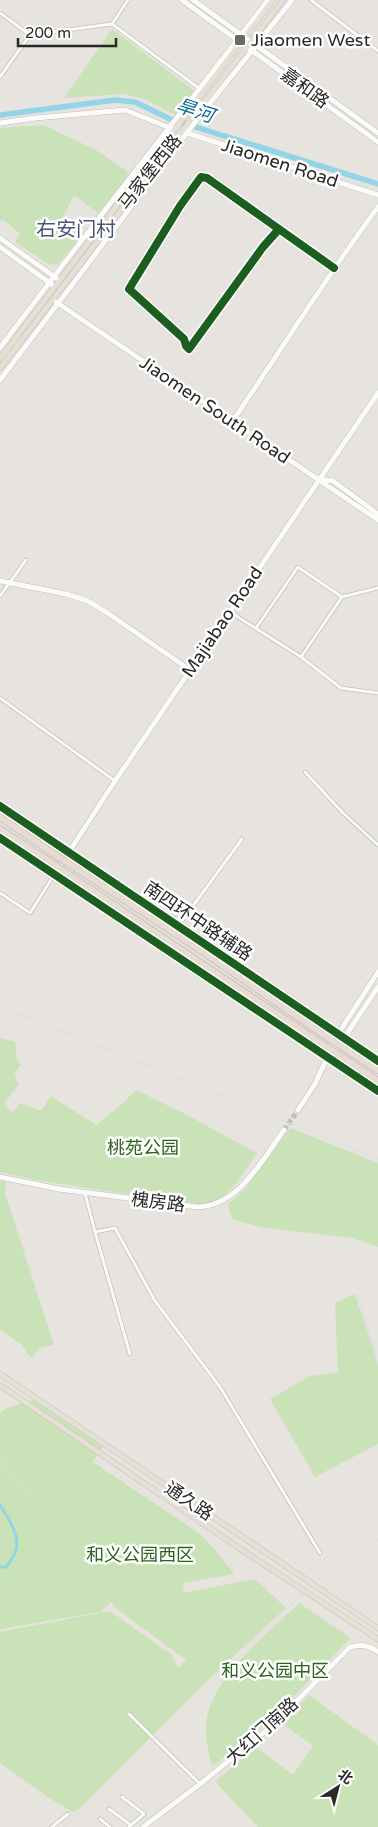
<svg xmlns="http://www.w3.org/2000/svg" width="378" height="1827" viewBox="0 0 378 1827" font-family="'Varela Round','Noto Sans SC',sans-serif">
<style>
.green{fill:#cae2b7}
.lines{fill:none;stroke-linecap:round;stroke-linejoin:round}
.canal{stroke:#92d5e8;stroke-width:3}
.river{stroke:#92d5e8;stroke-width:5.5}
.secondary-tunnel{stroke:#c1beba;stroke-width:5;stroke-dasharray:5 2.5;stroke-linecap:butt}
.street-casing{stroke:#c0bfbf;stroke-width:4.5}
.secondary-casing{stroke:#c0bfbf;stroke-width:6}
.primary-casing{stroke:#c3c2c0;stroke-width:6}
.highway-casing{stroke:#c3c2c0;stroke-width:8}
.street{stroke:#fbfbfa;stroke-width:3}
.secondary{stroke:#fbfbfa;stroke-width:5}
.primary{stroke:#e5e0d3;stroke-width:5}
.highway{stroke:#e8dbd2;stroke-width:6}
.rail{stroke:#dddcde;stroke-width:1}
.highway-bridge-casing{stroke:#c3c2c0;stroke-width:8;stroke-linecap:butt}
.highway-bridge{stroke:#e8dbd2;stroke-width:6}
.cycleway-casing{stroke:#fff;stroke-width:11}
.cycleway{stroke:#1b5e20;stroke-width:8}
.poi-dot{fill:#6b6968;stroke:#fff;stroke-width:2}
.labels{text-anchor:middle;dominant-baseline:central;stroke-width:5;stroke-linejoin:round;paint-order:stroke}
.poi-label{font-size:18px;fill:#282828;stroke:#fff;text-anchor:start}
.street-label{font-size:18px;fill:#282828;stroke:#fff}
.park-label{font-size:18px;fill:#2c631a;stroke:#fff}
.water-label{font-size:19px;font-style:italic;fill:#0f6c95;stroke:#fff}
.quarter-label{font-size:20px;fill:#4a5478;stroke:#fff}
</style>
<rect width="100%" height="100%" fill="#e7e3de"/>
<path class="green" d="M112,29l84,63 -20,23 -32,-16 -20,-5 -60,4z
M43,125l53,25 31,21 1,4 -30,38 -24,-18 -13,26 20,15 -23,28 -8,1 -35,-23 6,-8 -19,-15 -2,2v-93z
M0,1038l15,4 2,18 4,5 -7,9 5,10 -15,20 9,9 6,-10 22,8 10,-15 45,29 26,-21 14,-14 51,25 70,38c-11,16 -23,39 -41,47 -6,3 -13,3 -20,4l-155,-23 -41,-9z
M290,1128l88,35v84l-26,-9 -92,-11 -28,-8 -4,-15 16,-14z
M0,1181l6,1 -1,11 49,152 -14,3 -9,10 -10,-14 -21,-14z
M355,1294l23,70v80l-63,33 -45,-78 40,-23 28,-3 -3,-70z
M34,1400l69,46 -10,16 106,71 19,20 16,21 -50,9 -1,10 72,-14 31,29 -76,70 -132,132 -5,2 -24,-14 -49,-35v-131l110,-21 62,44 6,13 8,-8 -68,-50 -11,-12 3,5 -10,9 -100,17v-170l77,100 -77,-101v-45l7,-5z
M299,1603l52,35 -82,84 -57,45c-3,-14 -7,-27 -6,-42 3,-46 61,-91 93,-122z
M309,1695l69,50v82h-120l-38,-40 -4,-6 40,-34 37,28 20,-29 -30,-22z"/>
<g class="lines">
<path class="canal" d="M0,1505c8,13 22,32 15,48 -2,5 -6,9 -9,14h-6"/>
<path class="river" d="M0,115l115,-15 20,2 35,17 208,65"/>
<path class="secondary-tunnel" d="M284,1130l14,-20"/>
<defs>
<path id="street" d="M311,0l67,51
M0,13l30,22 82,-11 88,65
M112,24l16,-24
M0,77l30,-42
M279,229l-16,18 -74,102 -3,-3 -2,-7 -55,-50 51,-83 21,-29 6,1 127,90
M0,596l26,-36
M230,612l71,45 40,31 37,5
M256,628l42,-61 44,30 36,-9
M301,657l41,-60
M0,698l115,83
M305,772l38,41 35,32
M0,893l30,20 24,-38
M179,925l63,-86
M85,1193l10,39 35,122
M95,1232l20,-4 40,73 65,86 100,166
M129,1714l71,70
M122,1797l22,17 -15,13
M109,1809l22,16
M100,1819l10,8
M52,1827l16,-13"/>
<path id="secondary" d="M182,0l196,142
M193,0l185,133
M0,123l35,-5 90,-8 48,19
M184,132l194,63
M0,238l59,42
M0,247l54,39
M56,302l322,218
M0,348c87,-117 179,-232 268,-348
M0,380l196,-259 96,-121
M232,422c49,-72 94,-145 146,-215
M319,479l14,2 45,33
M0,581l66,13 22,7 21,13 81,56
M0,806l378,255
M0,838l170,114
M54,875l61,-94 263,-388
M177,957l201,134
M331,1053l13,-15 34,-51
M298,1110l17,-26 23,-50 40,-62
M0,1177l59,12 138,18c42,-1 65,-47 87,-77
M143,1827l57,-43 71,-57 79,-80c12,-3 18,-2 28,5"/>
<path id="primary" d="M0,359l273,-359
M0,368l283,-368
M0,1374l378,254
M0,1385l239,163 139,91"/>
<path id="highway" d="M0,817l60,41
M0,829l55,36
M68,863l129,85 121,83
M62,870l251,168
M201,949l16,2
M169,951l24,10
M355,1055l23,15
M350,1062l28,19"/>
</defs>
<use href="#street" class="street-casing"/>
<use href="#secondary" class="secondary-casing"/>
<use href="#primary" class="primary-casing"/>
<use href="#highway" class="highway-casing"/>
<use href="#street" class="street"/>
<use href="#secondary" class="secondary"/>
<use href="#primary" class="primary"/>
<use href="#highway" class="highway"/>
<path class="rail" d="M0,1006l378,153
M358,1295l20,70
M65,1827l255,-250 24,-19 34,-19"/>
<defs>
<path id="highway-bridge" d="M60,858l8,5
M55,865l7,5
M318,1031l37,24
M313,1038l37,24"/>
</defs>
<use href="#highway-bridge" class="highway-bridge-casing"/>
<use href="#highway-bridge" class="highway-bridge"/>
<defs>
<path id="cycleway" d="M279,229l-16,18 -74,102 -3,-3 -2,-7 -55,-50 51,-83 21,-29 6,1 127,90
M0,806l378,255
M0,838l378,253"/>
</defs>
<use href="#cycleway" class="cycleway-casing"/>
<use href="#cycleway" class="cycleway"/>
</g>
<rect class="poi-dot" x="234" y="34" width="12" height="12" rx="2.5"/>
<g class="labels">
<g class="poi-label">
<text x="251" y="40">Jiaomen West</text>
</g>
<g class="street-label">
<text transform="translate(305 88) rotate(36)">嘉和路</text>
<text transform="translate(280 163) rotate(18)">Jiaomen Road</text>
<text transform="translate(150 172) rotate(-52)">马家堡西路</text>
<text transform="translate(215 410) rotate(34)">Jiaomen South Road</text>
<text transform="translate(222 622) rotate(-56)">Majiabao Road</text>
<text transform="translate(198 921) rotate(34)">南四环中路辅路</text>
<text transform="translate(158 1202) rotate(7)">槐房路</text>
<text transform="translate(189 1501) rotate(34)">通久路</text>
<text transform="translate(262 1731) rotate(-42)">大红门南路</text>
</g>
<g class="park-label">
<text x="143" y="1148">桃苑公园</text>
<text x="140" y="1555">和义公园西区</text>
<text x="275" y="1671">和义公园中区</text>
</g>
<g class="water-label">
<text transform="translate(195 111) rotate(18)">旱河</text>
</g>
<g class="quarter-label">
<text x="76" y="230">右安门村</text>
</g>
</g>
<g transform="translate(338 1787) rotate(36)" stroke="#ffffff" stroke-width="4" paint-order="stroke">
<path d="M0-4L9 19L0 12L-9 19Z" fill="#282828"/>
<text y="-8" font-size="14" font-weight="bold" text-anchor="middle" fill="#282828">北</text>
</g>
<path d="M18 38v8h98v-8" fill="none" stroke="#282828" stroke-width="2.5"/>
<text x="25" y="38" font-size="15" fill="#282828" stroke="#ffffff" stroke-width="4" paint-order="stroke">200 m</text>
</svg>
